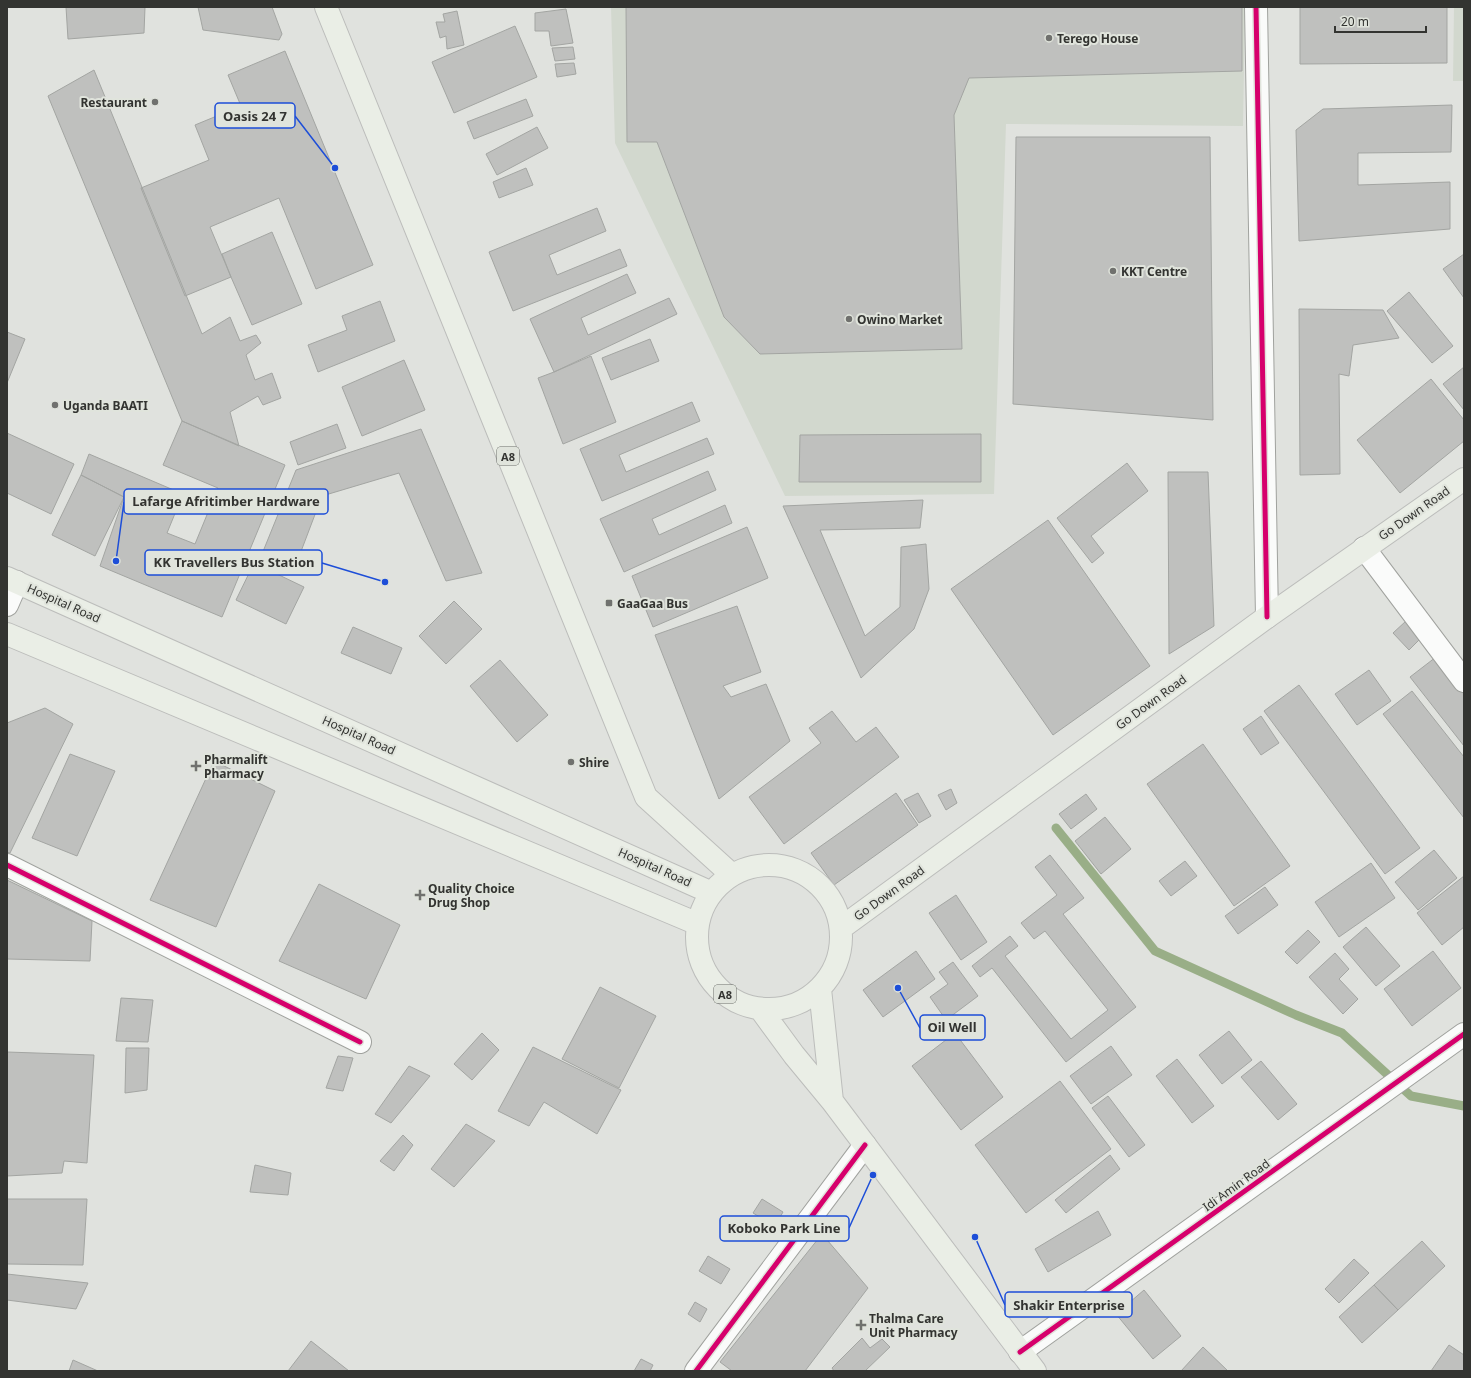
<svg xmlns="http://www.w3.org/2000/svg" width="1471" height="1378" viewBox="0 0 1471 1378" font-family="'Noto Sans',sans-serif">
<style>
.built{fill:#d2d8ce}
.lines{fill:none;stroke-linecap:round;stroke-linejoin:round}
.stream{stroke:#99ae87;stroke-width:9}
.building{fill:#bfc0be;stroke:#a3a5a2}
.minor-casing{stroke:#a0a29e;stroke-width:24}
.major-casing{stroke:#bcbdbb;stroke-width:24}
.minor{stroke:#fafbfa;stroke-width:22}
.major{stroke:#eaeee6;stroke-width:22}
.cycleway-casing{stroke:#e0e4dc;stroke-width:8}
.cycleway{stroke:#d6006c;stroke-width:5}
.poi-dot{fill:#70716e;stroke:#e0e4dc;stroke-width:1.5}
.labels{text-anchor:middle;dominant-baseline:central;stroke-width:4;stroke-linejoin:round;paint-order:stroke}
.shield{fill:#e0e4dc;stroke:#676964;stroke-width:1}
.shield-label{font-size:11px;font-weight:bold;fill:#333431}
.poi-label{font-size:12px;font-weight:bold;fill:#333431;stroke:#e0e4dc;text-anchor:start}
.street-label{font-size:12px;fill:#333431;stroke:#e0e4dc}
.leader{fill:none;stroke:#1d4ed8;stroke-width:1.5}
.callout-dot{fill:#1d4ed8;stroke:#e0e4dc;stroke-width:1.5}
.callout{fill:#e0e4dc;stroke:#1d4ed8;stroke-width:1.5}
.callout-label{font-size:13px;text-anchor:middle;font-weight:bold;fill:#333431}
</style>
<rect width="100%" height="100%" fill="#e0e2de"/>
<path class="built" d="M611,7h634l-2,119 -237,-2 -12,370 -209,2 -170,-353z
M1454,7h10v74h-11z"/>
<g class="lines">
<path class="stream" d="M1056,828l99,123 141,64 46,18 69,63 53,10"/>
</g>
<path class="building" d="M66,7h79l-1,26 -76,6z
M198,7h74l10,27 -3,6 -76,-10z
M626,7h616v64l-273,7 -15,37 8,234 -202,5 -36,-37 -67,-175h-30z
M1300,7h147v56l-147,1z
M566,9l7,34 -22,3 -2,-15h-14v-18z
M457,11l7,34 -17,4 -1,-13 -6,2 -4,-16h9l-2,-8z
M515,26l22,51 -83,36 -22,-51z
M573,47l2,12 -20,2 -3,-13z
M285,51l88,214 -57,24 -37,-91 -69,29 21,50 -46,19 -44,-108 68,-28 -14,-35 46,-19 -13,-31z
M574,63l2,11 -19,3 -2,-13z
M94,70l108,264 28,-17 10,24 16,-6 5,8 -15,12 9,25 17,-7 9,25 -18,7 -5,-9 -28,16 9,34 -57,-25 -134,-325z
M526,99l7,17 -59,23 -7,-17z
M1452,105l-1,47 -93,1v32l92,-3v47l-151,12 -3,-111 27,-21z
M537,127l11,21 -51,27 -11,-21z
M1016,137h194l3,283 -200,-16z
M526,168l7,17 -34,13 -6,-16z
M597,208l9,23 -57,24 8,20 63,-26 7,17 -114,45 -24,-59z
M272,232l30,72 -50,21 -21,-48 -9,-23z
M1464,254v44l-21,-29z
M627,274l9,19 -55,25 7,17 81,-37 8,16 -123,58 -24,-53z
M1409,292l44,54 -21,17 -45,-52z
M380,301l15,40 -77,31 -10,-27 39,-15 -5,-14z
M1299,309l84,1 16,28 -46,7 -4,31 -10,-2 1,100 -40,1z
M7,332l18,7 -18,44z
M650,339l9,22 -48,19 -9,-22z
M591,356l25,66 -53,22 -25,-66 16,-6z
M404,360l21,50 -63,26 -20,-49z
M1464,367v43l-21,-26z
M1431,379l33,41v21l-64,52 -43,-53z
M692,402l8,19 -81,34 7,17 81,-34 7,16 -112,47 -22,-52z
M182,421l103,44 -63,152 -122,-51 24,-69 -43,-22 8,-21 94,40 -16,39 28,11 23,-56 -55,-23z
M337,424l9,24 -48,17 -8,-23z
M421,429l61,144 -36,8 -47,-108 -77,23 -25,66 -35,-8 34,-84z
M7,433l67,31 -23,50 -44,-21z
M981,434v48h-182l1,-47z
M1127,463l21,28 -57,45 13,17 -12,10 -35,-45z
M708,471l8,19 -64,29 7,16 66,-30 7,18 -108,49 -24,-53z
M1168,472h40l6,154 -45,28z
M81,475l43,22 -29,59 -43,-21z
M923,500l-3,28 -100,2 45,106 35,-29 1,-60 25,-3 3,45 -15,40 -53,49 -78,-172z
M1048,520l102,146 -97,69 -102,-146z
M747,527l21,51 -115,49 -21,-51z
M254,563l50,24 -18,37 -50,-24z
M454,601l28,28 -36,35 -27,-28z
M737,606l24,66 -38,14 8,11 35,-13 24,57 -71,58 -64,-164z
M1406,621l16,16 -13,13 -16,-17z
M353,627l49,21 -11,26 -50,-21z
M1436,657l28,37v52l-54,-69z
M500,660l48,55 -31,27 -47,-56z
M1369,670l22,31 -34,24 -22,-31z
M1299,685l121,163 -35,26 -121,-163z
M1412,691l52,66v61l-81,-104z
M45,708l28,16 -63,129 -3,-1v-129z
M832,711l24,31 20,-15 23,30 -115,87 -35,-47 72,-54 -12,-15z
M1261,716l18,27 -18,12 -18,-26z
M1203,744l87,122 -56,40 -87,-122z
M70,754l45,17 -38,85 -45,-18z
M214,761l61,30 -59,136 -66,-27z
M951,789l6,14 -11,7 -8,-15z
M896,793l22,32 -84,60 -23,-32z
M918,793l13,23 -12,7 -15,-23z
M1086,794l11,15 -26,20 -12,-15z
M1105,817l26,32 -30,25 -26,-33z
M1434,850l23,28 -39,32 -23,-28z
M1050,855l34,43 -21,16 73,93 -70,55 -74,-94 -12,9 -8,-11 38,-30 8,10 -13,10 66,83 37,-29 -63,-79 -11,8 -13,-16 36,-28 -22,-28z
M1185,861l12,15 -26,20 -12,-15z
M1371,863l24,35 -56,39 -24,-35z
M1464,876v51l-22,18 -25,-32z
M7,880l85,41 -2,40 -83,-2z
M319,884l81,41 -34,74 -87,-38z
M1265,887l13,18 -40,29 -13,-18z
M956,895l31,47 -26,18 -32,-47z
M1366,927l34,39 -24,20 -33,-39z
M1308,930l12,12 -23,22 -12,-12z
M916,951l19,28 -52,38 -20,-27z
M1433,951l28,37 -49,38 -28,-37z
M1335,953l14,16 -10,10 19,20 -15,15 -34,-37z
M953,962l25,34 -32,24 -16,-23 18,-13 -9,-12z
M600,987l56,29 -37,72 -57,-29z
M121,998l32,2 -5,42 -32,-1z
M1229,1031l23,29 -30,24 -23,-29z
M482,1033l17,17 -27,30 -18,-16z
M955,1033l48,64 -42,33 -49,-64z
M1111,1046l21,29 -41,29 -21,-28z
M533,1047l88,43 -24,44 -53,-32 -15,24 -31,-15z
M126,1048h23l-2,42 -22,3z
M7,1052l87,3 -7,108 -23,-2 -2,12 -55,3z
M338,1056l15,2 -10,33 -17,-3z
M1177,1059l37,47 -22,17 -36,-47z
M1261,1061l36,43 -19,16 -37,-43z
M409,1066l21,10 -39,47 -16,-9z
M1060,1081l51,68 -85,64 -51,-68z
M1108,1096l37,49 -16,12 -37,-49z
M466,1124l29,17 -41,46 -23,-18z
M403,1135l10,10 -19,26 -14,-10z
M1110,1155l10,14 -54,44 -11,-13z
M255,1165l36,8 -3,22 -38,-3z
M7,1199h80l-4,66 -76,-1z
M762,1199l21,13 -8,14 -22,-13z
M1098,1211l13,24 -63,37 -13,-23z
M822,1234l46,54 -63,83h-73l-12,-9z
M1422,1241l23,25 -47,44 -24,-25z
M708,1256l22,13 -9,15 -22,-13z
M1354,1259l15,14 -30,30 -14,-14z
M7,1274l81,9 -12,26 -69,-9z
M1374,1285l24,25 -36,33 -23,-26z
M1144,1290l37,46 -28,23 -37,-45z
M695,1302l12,7 -7,13 -12,-8z
M862,1338l8,10 12,-9 8,8 -25,24h-31l-2,-3z
M311,1341l38,30h-61z
M1449,1345l15,10v16h-33z
M1203,1347l25,24h-47z
M641,1359l12,6 -3,6h-16z
M73,1360l25,11h-29z"/>
<g class="lines">
<defs>
<path id="minor" d="M1256,7l11,610
M1364,548l100,133
M7,605l10,-23
M7,865l353,177
M1020,1352l444,-318
M696,1371l169,-226"/>
<path id="major" d="M326,7l320,790 86,78
M7,578l705,315
M7,634l691,290
M697 937a72 72 0 1 1 144 0a72 72 0 1 1-144 0Z
M841,928l426,-311 197,-138
M820,989l12,112
M761,1010l33,45 38,46 203,270"/>
</defs>
<use href="#minor" class="minor-casing"/>
<use href="#major" class="major-casing"/>
<use href="#minor" class="minor"/>
<use href="#major" class="major"/>
<defs>
<path id="cycleway" d="M1256,7l11,610
M7,865l353,177
M1020,1352l444,-318
M696,1371l169,-226"/>
</defs>
<use href="#cycleway" class="cycleway-casing"/>
<use href="#cycleway" class="cycleway"/>
</g>
<g class="poi-dot">
<circle cx="1049" cy="38" r="4"/>
<circle cx="155" cy="102" r="4"/>
<circle cx="1113" cy="271" r="4"/>
<circle cx="849" cy="319" r="4"/>
<circle cx="55" cy="405" r="4"/>
<rect x="605" y="599" width="8" height="8" rx="2"/>
<circle cx="571" cy="762" r="4"/>
<path d="M194 760h4v4h4v4h-4v4h-4v-4h-4v-4h4z"/>
<path d="M418 889h4v4h4v4h-4v4h-4v-4h-4v-4h4z"/>
<path d="M859 1319h4v4h4v4h-4v4h-4v-4h-4v-4h4z"/>
</g>
<g class="labels">
<g class="shield">
<rect x="497" y="447" width="22" height="18" rx="3"/>
<rect x="714" y="985" width="22" height="18" rx="3"/>
</g>
<g class="shield-label">
<text x="508" y="456">A8</text>
<text x="725" y="994">A8</text>
</g>
<g class="poi-label">
<text x="1057" y="38">Terego House</text>
<text x="147" y="102" text-anchor="end">Restaurant</text>
<text x="1121" y="271">KKT Centre</text>
<text x="857" y="319">Owino Market</text>
<text x="63" y="405">Uganda BAATI</text>
<text x="617" y="603">GaaGaa Bus</text>
<text x="204" y="759">Pharmalift<tspan x="204" dy="14">Pharmacy</tspan></text>
<text x="579" y="762">Shire</text>
<text x="428" y="888">Quality Choice<tspan x="428" dy="14">Drug Shop</tspan></text>
<text x="869" y="1318">Thalma Care<tspan x="869" dy="14">Unit Pharmacy</tspan></text>
</g>
<g class="street-label">
<text transform="translate(1414 513) rotate(-35)">Go Down Road</text>
<text transform="translate(64 603) rotate(24)">Hospital Road</text>
<text transform="translate(1151 702) rotate(-36)">Go Down Road</text>
<text transform="translate(359 735) rotate(24)">Hospital Road</text>
<text transform="translate(655 867) rotate(24)">Hospital Road</text>
<text transform="translate(889 893) rotate(-36)">Go Down Road</text>
<text transform="translate(1236 1185) rotate(-36)">Idi Amin Road</text>
</g>
</g>
<path class="leader" d="M335 168L295 116M116 561L124 502M385 582L322 563M898 988L920 1028M873 1175L849 1228M975 1237L1005 1305"/>
<g class="callout-dot">
<circle cx="335" cy="168" r="4"/>
<circle cx="116" cy="561" r="4"/>
<circle cx="385" cy="582" r="4"/>
<circle cx="898" cy="988" r="4"/>
<circle cx="873" cy="1175" r="4"/>
<circle cx="975" cy="1237" r="4"/>
</g>
<g class="callout">
<rect x="215" y="103" width="80" height="25" rx="4"/>
<rect x="124" y="489" width="204" height="25" rx="4"/>
<rect x="145" y="550" width="177" height="25" rx="4"/>
<rect x="920" y="1015" width="65" height="25" rx="4"/>
<rect x="720" y="1216" width="129" height="25" rx="4"/>
<rect x="1005" y="1292" width="127" height="25" rx="4"/>
</g>
<g class="callout-label">
<text x="255" y="121">Oasis 24 7</text>
<text x="226" y="506">Lafarge Afritimber Hardware</text>
<text x="234" y="567">KK Travellers Bus Station</text>
<text x="952" y="1032">Oil Well</text>
<text x="784" y="1233">Koboko Park Line</text>
<text x="1069" y="1310">Shakir Enterprise</text>
</g>
<rect width="1471" height="1378" fill="none" stroke="#333431" stroke-width="16"/>
<path d="M1335 26v6h91v-6" fill="none" stroke="#333431" stroke-width="2"/>
<text x="1341" y="26" font-size="12" fill="#333431" stroke="#e0e4dc" stroke-width="3" paint-order="stroke">20 m</text>
</svg>
